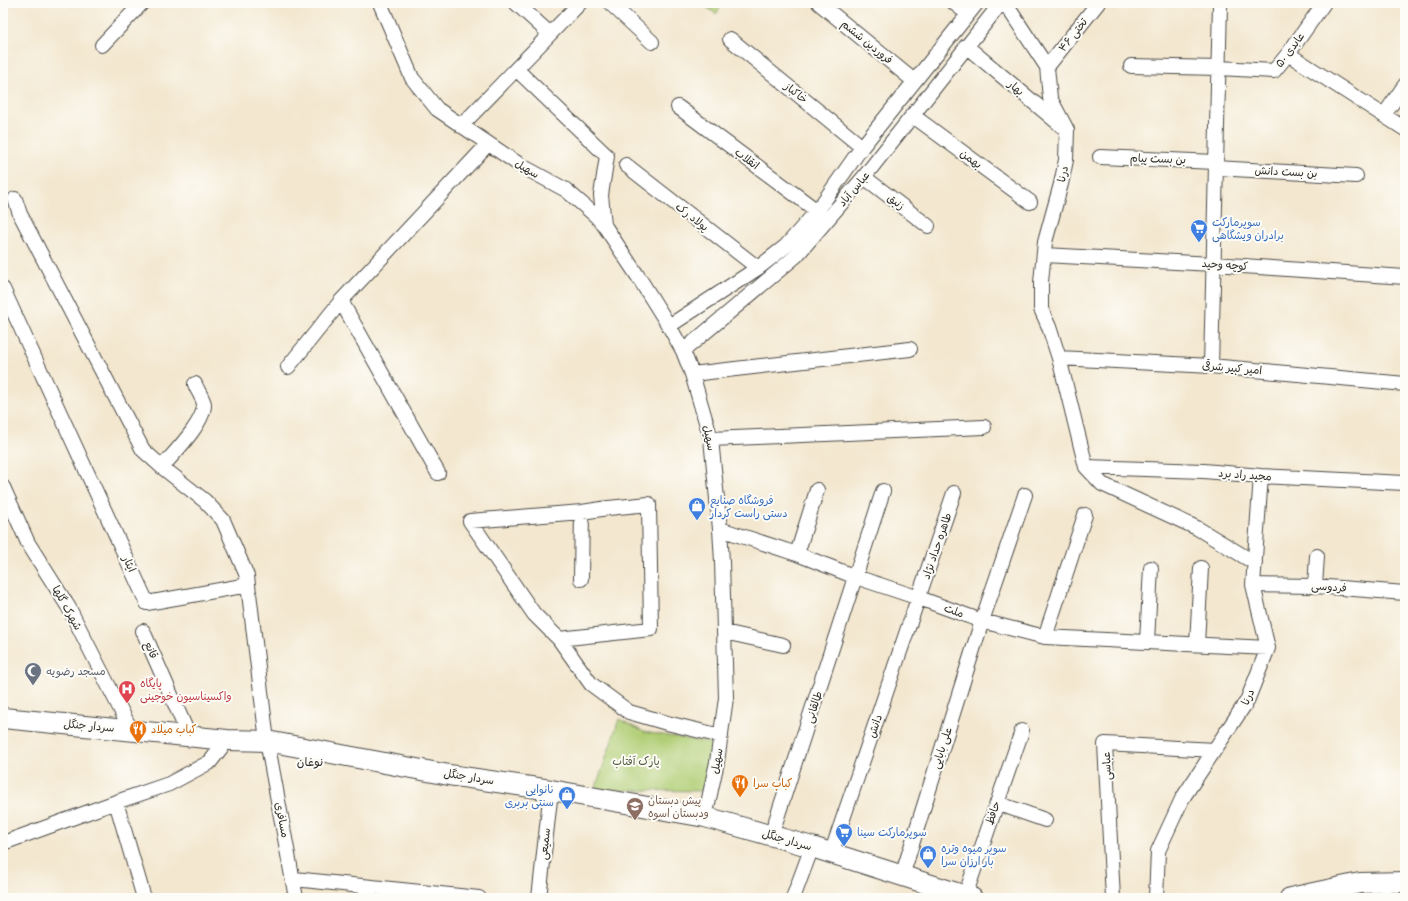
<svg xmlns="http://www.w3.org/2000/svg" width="1408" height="901" viewBox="0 0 1408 901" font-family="Sriracha,'Playpen Sans Arabic',sans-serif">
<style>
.green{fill:#b0ce75;stroke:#6e7c50}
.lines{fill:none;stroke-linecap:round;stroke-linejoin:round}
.street-casing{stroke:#494744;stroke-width:16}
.secondary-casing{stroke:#494744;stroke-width:22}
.street{stroke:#fff;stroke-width:14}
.secondary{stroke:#fff;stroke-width:20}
.labels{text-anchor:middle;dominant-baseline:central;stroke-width:4;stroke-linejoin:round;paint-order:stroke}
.street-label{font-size:11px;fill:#2b2b2b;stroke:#fdfcf7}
.shop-label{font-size:11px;fill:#366cbe;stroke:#fdfcf7;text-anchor:start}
.worship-label{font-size:11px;fill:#5b616d;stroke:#fdfcf7;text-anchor:start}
.health-label{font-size:11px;fill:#be3a42;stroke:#fdfcf7;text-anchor:start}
.food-label{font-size:11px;fill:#c56008;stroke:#fdfcf7;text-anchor:start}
.park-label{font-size:11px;fill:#535c41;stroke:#fdfcf7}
.education-label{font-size:11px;fill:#785e54;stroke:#fdfcf7;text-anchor:start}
.neighbourhood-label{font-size:12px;fill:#2b2b2b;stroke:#fdfcf7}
</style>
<rect width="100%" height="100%" fill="#fdfcf7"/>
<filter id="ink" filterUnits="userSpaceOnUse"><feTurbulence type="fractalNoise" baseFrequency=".025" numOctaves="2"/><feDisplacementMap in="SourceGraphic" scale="8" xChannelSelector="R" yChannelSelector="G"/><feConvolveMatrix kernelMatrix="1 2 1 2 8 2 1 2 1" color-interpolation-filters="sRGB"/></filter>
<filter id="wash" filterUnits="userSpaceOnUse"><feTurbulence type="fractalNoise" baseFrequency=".012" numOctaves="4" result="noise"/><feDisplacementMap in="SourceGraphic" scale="16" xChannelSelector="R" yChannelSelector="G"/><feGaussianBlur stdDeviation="0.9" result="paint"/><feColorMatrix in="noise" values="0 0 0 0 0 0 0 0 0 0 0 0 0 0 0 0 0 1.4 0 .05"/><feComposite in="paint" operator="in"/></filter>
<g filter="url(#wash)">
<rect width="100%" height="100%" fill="#f3e7cf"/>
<path class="green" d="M701,3h23l-8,11z
M619,719l25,13 69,11 -3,48 -115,-1z"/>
</g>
<g filter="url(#ink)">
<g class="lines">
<defs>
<path id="street" d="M380,3l32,75 25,31 83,56 46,25 30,26 8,9 35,53 30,48 14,25 9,23 19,65 9,90 2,33 4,136 -9,64 -12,55
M516,3l34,31
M610,3l42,39
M819,3l95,78
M954,3l14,11
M1005,3l42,64 3,31 17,32 -1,30 -5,24 -16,58 -4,40v27l8,18 10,31 27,109 16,17 95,44 58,35
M730,39l132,108
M102,45l40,-42
M966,46l96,80
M1288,54l117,75
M1131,66l88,2 55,3 14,-17 36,-51
M1047,67l51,-64
M516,69l91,87 -6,39 3,30
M678,107l139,104
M912,115l118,87
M1384,115l21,-30
M461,126l119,-123
M1100,157l116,5
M626,165l132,103
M1216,168l140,8
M864,177l64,49
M15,199l5,15 123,236 19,17 43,34 18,19 24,56 1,9
M1044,255l169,9 192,13
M3,289l144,314 101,-18 19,156 29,157
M341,301l97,172
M669,326l89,-58 28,-22 31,-35 45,-64 115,-144
M683,351l113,-95 68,-79 137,-174
M1059,358l152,8 194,18
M1211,366l9,-361
M288,367l53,-66 147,-157
M692,374l218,-25
M711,439l273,-12
M162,467c12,-14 43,-45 42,-63 -1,-6 -7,-14 -9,-20
M1086,467l118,4 57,5 144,7
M3,487l25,56 41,65 62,122
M720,529l77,25 59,23 63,21 63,23 63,16 223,11
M797,554l20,-64
M581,579l1,-67
M1253,585l62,1 90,7
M1315,586l2,-30
M143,631l46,105
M724,632l59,13
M1045,637l40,-122
M559,639l92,-10 -2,-125 -41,4 -26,4 -112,9 64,93 25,25 32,45 38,28 38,11 54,13
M1147,641l4,-73
M1197,644l4,-76
M116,802l28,96
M997,803l48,17
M771,836l112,-345
M3,843l113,-41 53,-18 41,-22 17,-22
M831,854l123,-361
M902,876l80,-255 43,-126
M294,879l185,19
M965,896l57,-165
M539,898l12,-108
M793,898l19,-51
M1113,898l-8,-154 109,6
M1156,898l2,-47 24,-52 65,-98 21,-53 -15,-63 8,-109"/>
<path id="secondary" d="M3,718l224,22 40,1 182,34 102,15 154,27 107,30 160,51
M1290,898l70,-15 45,-1"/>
</defs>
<use href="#street" class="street-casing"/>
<use href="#secondary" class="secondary-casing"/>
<use href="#street" class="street"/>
<use href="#secondary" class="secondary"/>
</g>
</g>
<defs>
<symbol id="supermarket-pin" viewBox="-11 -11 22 30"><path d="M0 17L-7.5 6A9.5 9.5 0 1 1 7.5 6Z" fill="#3f7fe0" stroke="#fdfcf7"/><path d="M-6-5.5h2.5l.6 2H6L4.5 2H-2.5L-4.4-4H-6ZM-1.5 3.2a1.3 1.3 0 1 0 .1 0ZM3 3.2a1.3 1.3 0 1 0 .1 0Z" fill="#fff"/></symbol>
<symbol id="shop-pin" viewBox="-11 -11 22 30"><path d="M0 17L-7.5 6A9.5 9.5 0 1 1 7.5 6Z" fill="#3f7fe0" stroke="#fdfcf7"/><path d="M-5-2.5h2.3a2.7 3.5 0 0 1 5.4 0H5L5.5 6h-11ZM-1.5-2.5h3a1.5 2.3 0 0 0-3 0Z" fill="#fff"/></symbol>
<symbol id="mosque-pin" viewBox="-11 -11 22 30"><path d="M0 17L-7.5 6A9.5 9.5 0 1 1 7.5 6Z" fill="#6b7280" stroke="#fdfcf7"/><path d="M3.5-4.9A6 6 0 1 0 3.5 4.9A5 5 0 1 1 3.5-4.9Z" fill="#fff"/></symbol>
<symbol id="hospital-pin" viewBox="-11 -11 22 30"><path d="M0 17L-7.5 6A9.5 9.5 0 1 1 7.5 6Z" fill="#e0444e" stroke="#fdfcf7"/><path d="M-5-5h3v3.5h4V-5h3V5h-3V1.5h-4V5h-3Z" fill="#fff"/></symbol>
<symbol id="restaurant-pin" viewBox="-11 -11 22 30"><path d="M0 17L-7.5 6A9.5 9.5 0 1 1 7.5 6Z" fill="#e8710a" stroke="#fdfcf7"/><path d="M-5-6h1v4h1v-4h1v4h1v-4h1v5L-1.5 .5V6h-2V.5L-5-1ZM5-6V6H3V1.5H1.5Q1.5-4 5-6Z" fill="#fff"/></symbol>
<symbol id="school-pin" viewBox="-11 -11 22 30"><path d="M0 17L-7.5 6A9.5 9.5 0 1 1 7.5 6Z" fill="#8d6e63" stroke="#fdfcf7"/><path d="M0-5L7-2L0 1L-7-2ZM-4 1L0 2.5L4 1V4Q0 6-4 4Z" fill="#fff"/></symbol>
</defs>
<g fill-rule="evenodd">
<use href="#supermarket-pin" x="1189" y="218" width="20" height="27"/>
<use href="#shop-pin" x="687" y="496" width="20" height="27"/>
<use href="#mosque-pin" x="23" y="661" width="20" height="27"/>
<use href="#hospital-pin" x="117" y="679" width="20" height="27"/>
<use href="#restaurant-pin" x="128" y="719" width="20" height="27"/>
<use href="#restaurant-pin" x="730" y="773" width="20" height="27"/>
<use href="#shop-pin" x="557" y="785" width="20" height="27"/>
<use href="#school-pin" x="625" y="796" width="20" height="27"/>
<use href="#supermarket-pin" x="834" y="822" width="20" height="27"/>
<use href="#shop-pin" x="918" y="844" width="20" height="27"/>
</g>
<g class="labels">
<g class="street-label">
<text transform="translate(1073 35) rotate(-52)">تختی ۴۶</text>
<text transform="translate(867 42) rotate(39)">فروردین ششم</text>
<text transform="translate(1290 50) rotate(-53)">عابدی ۵۰</text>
<text transform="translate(1016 88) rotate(40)">بهار</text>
<text transform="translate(796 93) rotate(39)">خاکباز</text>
<text transform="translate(747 159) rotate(37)">انقلاب</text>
<text transform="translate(971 159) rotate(36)">بهمن</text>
<text transform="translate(1158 159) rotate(2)">بن بست پیام</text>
<text transform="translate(527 169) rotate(30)">سهیل</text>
<text transform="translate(1286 172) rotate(3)">بن بست دانش</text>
<text transform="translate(1063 174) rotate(-78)">درنا</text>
<text transform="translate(854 189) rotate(-50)">عباس آباد</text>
<text transform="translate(896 202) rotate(37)">زنبق</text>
<text transform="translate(692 217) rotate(38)">پولاد رک</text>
<text transform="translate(1225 265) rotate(4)">کوچه وحید</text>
<text transform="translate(1232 368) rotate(5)">امیر کبیر شرقی</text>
<text transform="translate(709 438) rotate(79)">سهیل</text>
<text transform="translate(1245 475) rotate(4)">مجید راد برد</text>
<text transform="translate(937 546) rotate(-71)">طاهره حداد نژاد</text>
<text transform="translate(129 564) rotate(65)">ایثار</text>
<text transform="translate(1329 587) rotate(4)">فردوسی</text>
<text transform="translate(67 608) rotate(61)">شهرک گلها</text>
<text transform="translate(954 611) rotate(20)">ملت</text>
<text transform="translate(151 650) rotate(66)">قانع</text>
<text transform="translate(1248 697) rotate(-65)">درنا</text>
<text transform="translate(814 707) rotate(-72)">طالقانی</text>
<text transform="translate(89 726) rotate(5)">سردار جنگل</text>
<text transform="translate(875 726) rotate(-71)">دانش</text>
<text transform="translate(942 748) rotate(-72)">علی بابایی</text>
<text transform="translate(717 761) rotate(-80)">سهیل</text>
<text transform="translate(1107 766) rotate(-93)">عباسی</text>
<text transform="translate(469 777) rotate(9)">سردار جنگل</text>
<text transform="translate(993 813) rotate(-71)">حافظ</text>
<text transform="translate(282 820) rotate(79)">مسافری</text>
<text transform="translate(787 840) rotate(16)">سردار جنگل</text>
<text transform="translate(545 844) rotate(-84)">سمیعی</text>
</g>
<g class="shop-label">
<text x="1212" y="222">سوپرمارکت<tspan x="1212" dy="13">برادران ویشگاهی</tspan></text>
<text x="710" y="500">فروشگاه صنایع<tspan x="710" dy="13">دستی راست کردار</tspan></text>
<text x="554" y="789" text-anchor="end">نانوایی<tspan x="554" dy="13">سنتی بربری</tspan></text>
<text x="857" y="832">سوپرمارکت سینا</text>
<text x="941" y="848">سوپر میوه وتره<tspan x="941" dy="13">بار ارزان سرا</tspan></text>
</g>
<g class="worship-label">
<text x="46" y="671">مسجد رضویه</text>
</g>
<g class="health-label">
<text x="140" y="683">پایگاه<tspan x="140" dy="13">واکسیناسیون خوجینی</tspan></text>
</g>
<g class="food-label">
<text x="151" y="729">کباب میلاد</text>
<text x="753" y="783">کباب سرا</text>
</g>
<g class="park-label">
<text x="636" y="761">پارک آفتاب</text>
</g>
<g class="education-label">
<text x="648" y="800">پیش دبستان<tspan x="648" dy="13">ودبستان اسوه</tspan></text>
</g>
<g class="neighbourhood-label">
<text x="310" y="762">نوغان</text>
</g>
</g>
<rect width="1408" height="901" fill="none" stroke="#fdfcf7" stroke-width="16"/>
</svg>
